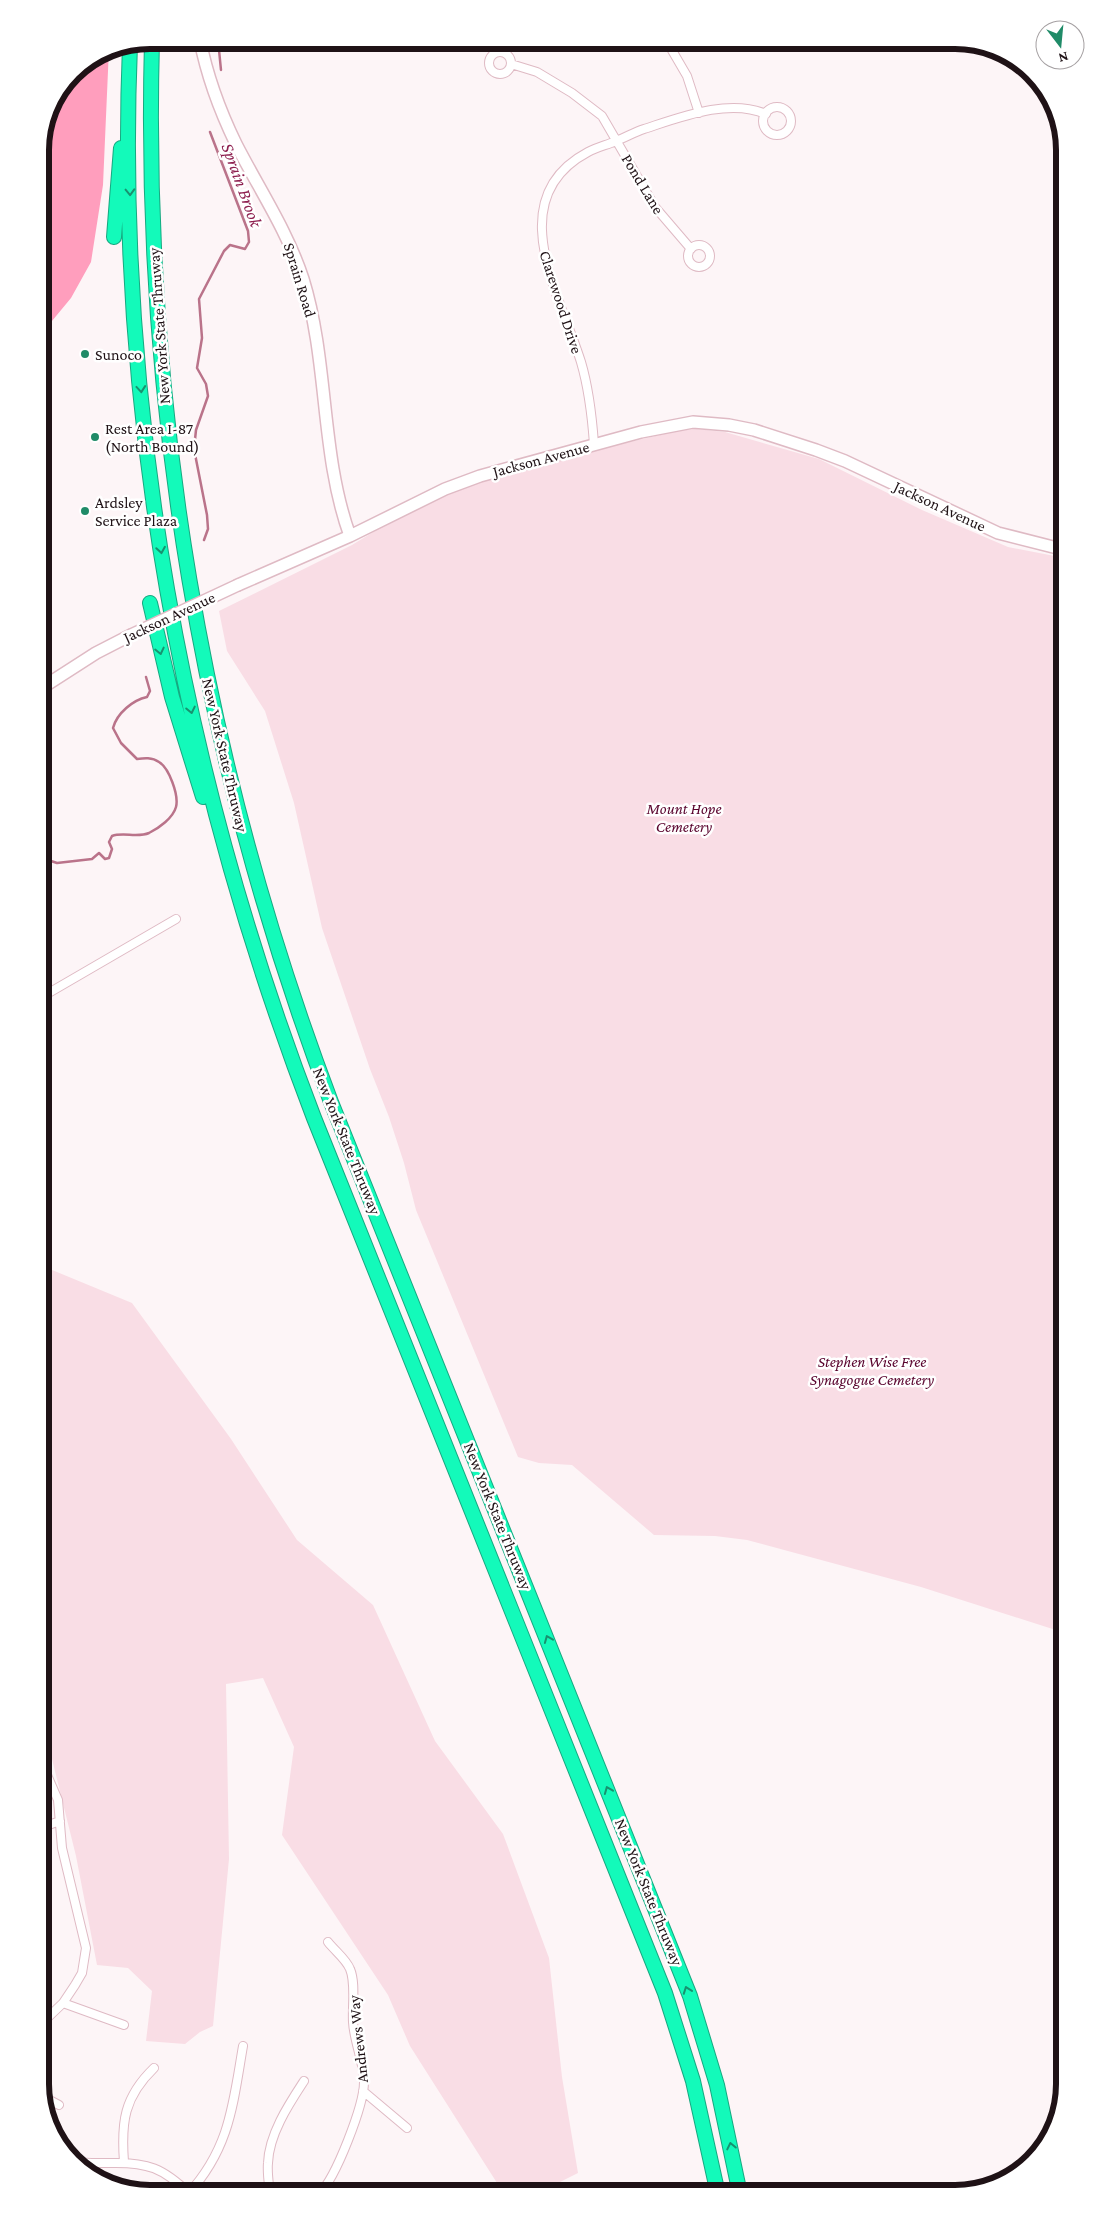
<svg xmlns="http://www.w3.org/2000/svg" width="1105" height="2234" viewBox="0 0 1105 2234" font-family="'Crimson Pro',serif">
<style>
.green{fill:#f9dde5}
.forest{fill:#ff9ebd}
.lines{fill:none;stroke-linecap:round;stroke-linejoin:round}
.stream{stroke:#ba738a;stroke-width:2.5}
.street-casing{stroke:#dfbac4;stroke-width:10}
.secondary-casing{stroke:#dfbac4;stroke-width:14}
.highway-casing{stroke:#17a981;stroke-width:16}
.street{stroke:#fff;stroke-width:8}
.secondary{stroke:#fff;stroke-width:11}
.highway{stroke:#13faba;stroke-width:14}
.secondary-bridge-casing{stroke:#dfbac4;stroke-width:14;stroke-linecap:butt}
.secondary-bridge{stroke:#fff;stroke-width:11}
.oneway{stroke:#189270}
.poi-dot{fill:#208b68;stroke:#fff;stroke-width:2}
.labels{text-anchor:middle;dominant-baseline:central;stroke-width:5;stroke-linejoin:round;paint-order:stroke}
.street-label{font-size:16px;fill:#1f1216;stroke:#fff}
.poi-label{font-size:16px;fill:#1f1216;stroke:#fff;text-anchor:start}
.park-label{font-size:16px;font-style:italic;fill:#59032d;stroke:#fff}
.water-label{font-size:18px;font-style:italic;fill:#8e2050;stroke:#fff}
.rim{fill:none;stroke:#1f1216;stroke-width:6}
</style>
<rect width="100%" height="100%" fill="#fdf5f7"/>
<path class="green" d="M696,429l29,3 94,27 103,51 86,37 57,11v1075l-144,-46 -174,-47 -32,-4 -61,-1 -82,-70 -33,-2 -21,-6 -102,-247 -12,-47 -15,-46 -19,-48 -48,-141 -28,-125 -29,-92 -38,-60 -8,-40 133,-66 51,-31 83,-38 148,-35 47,-11z
M40,1265l92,38 99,136 66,101 76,65 62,136 68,93 46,124 13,119 16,96 -42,21h-32l-94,-148 -22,-51 -106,-160 12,-88 -31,-69 -37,6 3,175 -16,167 -13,6 -15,12 -39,-3 6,-50 -24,-23 -31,-3 -21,-109 -24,-97 -12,8z"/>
<path class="forest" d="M109,48l-6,137 -12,77 -20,36 -24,29 -7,20v-204l8,-36 24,-35z"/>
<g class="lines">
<path class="stream" d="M218,40l3,30
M204,540l4,-11 -1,-14 -13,-66 2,-19 12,-34 -2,-12 -9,-16 5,-30 -3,-39 25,-48 6,-6 15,4 4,-7 -1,-11 -38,-99
M40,828l7,6 1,26 9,3 35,-4 7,-6 6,6 4,-1 3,-9 -3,-7 3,-6c11,-4 26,2 37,-3 10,-5 24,-15 27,-26 3,-12 -7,-39 -17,-45 -7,-5 -15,-4 -22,-3l-16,-16 -8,-15c4,-15 20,-28 34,-31l3,-6 -4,-14"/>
<defs>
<path id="street" d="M666,40l21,36 12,37
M489 63a11 11 0 1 1 22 0a11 11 0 1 1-22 0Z
M511,64l26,8 35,21 30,23 53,91 36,42
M763 121a14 14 0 1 1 28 0a14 14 0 1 1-28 0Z
M688 256a11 11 0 1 1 22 0a11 11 0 1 1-22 0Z
M594,444c-2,-28 -5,-55 -13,-82 -21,-67 -80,-164 7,-210 9,-5 19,-7 28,-11 10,-4 19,-9 28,-12 37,-12 85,-31 122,-15
M40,998l136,-79
M40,1828l20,-7
M63,2003l61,22
M40,2025l23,-22 12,-18 7,-12 4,-25 -24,-100 -4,-48 -18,-41
M363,2091l44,37
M42,2096l17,9
M75,2161c12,3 24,2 35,2 38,-1 53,5 80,31
M124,2162c-3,-40 0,-65 30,-94
M188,2194c42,-46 45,-90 55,-148
M270,2194c-1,-10 -3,-21 -2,-31 1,-29 21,-59 36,-82
M319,2194c17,-16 45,-89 45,-112 0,-20 -10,-40 -11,-60 -1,-16 3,-39 -3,-53 -4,-10 -15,-18 -22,-27"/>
<path id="secondary" d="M200,40c7,36 20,71 36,104 23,45 51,86 67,135 26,84 17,174 47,257
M238,585l112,-49 95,-47 35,-13 161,-44 52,-10 36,3 25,5 62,20 29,11 153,72 67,17
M40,689l56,-36 35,-18"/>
<path id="highway" d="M152,40c-10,363 50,722 179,1062l359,894 27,89 23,109
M130,44c-15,365 53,734 184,1074l351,875 28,88 25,113
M114,237l7,-89
M150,603l22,94 31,100"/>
</defs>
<use href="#street" class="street-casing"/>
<use href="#secondary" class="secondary-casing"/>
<use href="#highway" class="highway-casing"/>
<use href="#street" class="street"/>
<use href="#secondary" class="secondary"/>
<use href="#highway" class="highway"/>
<defs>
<path id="secondary-bridge" d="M131,635l107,-50"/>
</defs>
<use href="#secondary-bridge" class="secondary-bridge-casing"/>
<use href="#secondary-bridge" class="secondary-bridge"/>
</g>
<defs><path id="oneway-chevron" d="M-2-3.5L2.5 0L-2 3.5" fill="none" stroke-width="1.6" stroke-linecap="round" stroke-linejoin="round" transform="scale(1.25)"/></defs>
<g class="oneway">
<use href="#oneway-chevron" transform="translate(130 192) rotate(88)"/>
<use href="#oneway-chevron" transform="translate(141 389) rotate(85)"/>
<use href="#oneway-chevron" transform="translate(161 550) rotate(81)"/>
<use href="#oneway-chevron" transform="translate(160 651) rotate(77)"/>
<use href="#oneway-chevron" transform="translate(191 710) rotate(78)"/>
<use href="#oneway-chevron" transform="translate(548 1639) rotate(-112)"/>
<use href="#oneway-chevron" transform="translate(608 1790) rotate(-112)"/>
<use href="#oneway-chevron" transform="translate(687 1990) rotate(-110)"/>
<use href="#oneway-chevron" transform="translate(731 2146) rotate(-102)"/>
</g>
<g class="poi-dot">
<circle cx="85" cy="354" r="5"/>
<circle cx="95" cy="437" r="5"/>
<circle cx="85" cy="511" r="5"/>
</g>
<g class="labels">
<g class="street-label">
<text transform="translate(643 184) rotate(59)">Pond Lane</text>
<text transform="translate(300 280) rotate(73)">Sprain Road</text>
<text transform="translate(561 302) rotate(72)">Clarewood Drive</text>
<text transform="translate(159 326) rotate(-94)">New York State Thruway</text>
<text transform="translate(541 459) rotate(-15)">Jackson Avenue</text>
<text transform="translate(940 506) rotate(25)">Jackson Avenue</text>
<text transform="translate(169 617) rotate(-25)">Jackson Avenue</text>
<text transform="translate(225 755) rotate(77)">New York State Thruway</text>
<text transform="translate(347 1141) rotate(68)">New York State Thruway</text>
<text transform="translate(498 1516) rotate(68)">New York State Thruway</text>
<text transform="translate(649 1892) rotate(68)">New York State Thruway</text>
<text transform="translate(358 2039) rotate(-96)">Andrews Way</text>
</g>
<g class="poi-label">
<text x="95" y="354">Sunoco</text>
<text x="105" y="428">Rest Area I-87<tspan x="105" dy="18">(North Bound)</tspan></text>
<text x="95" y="502">Ardsley<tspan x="95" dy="18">Service Plaza</tspan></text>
</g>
<g class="park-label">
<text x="684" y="808">Mount Hope<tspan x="684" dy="18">Cemetery</tspan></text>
<text x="872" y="1361">Stephen Wise Free<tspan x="872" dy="18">Synagogue Cemetery</tspan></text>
</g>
<g class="water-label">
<text transform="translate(242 185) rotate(70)">Sprain Brook</text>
</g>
</g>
<path d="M0 0H1105V2234H0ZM150 49H955A101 101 0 0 1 1056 150V2084A101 101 0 0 1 955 2185H150A101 101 0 0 1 49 2084V150A101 101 0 0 1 150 49Z" fill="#fff" fill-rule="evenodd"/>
<path class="rim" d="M150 49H955A101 101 0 0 1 1056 150V2084A101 101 0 0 1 955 2185H150A101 101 0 0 1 49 2084V150A101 101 0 0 1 150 49Z"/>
<g transform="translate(1060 45) rotate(164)"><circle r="24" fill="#ffffff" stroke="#a5a0a2"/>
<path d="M0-4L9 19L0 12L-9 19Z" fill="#208b68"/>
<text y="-8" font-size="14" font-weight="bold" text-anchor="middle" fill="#1f1216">N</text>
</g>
</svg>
